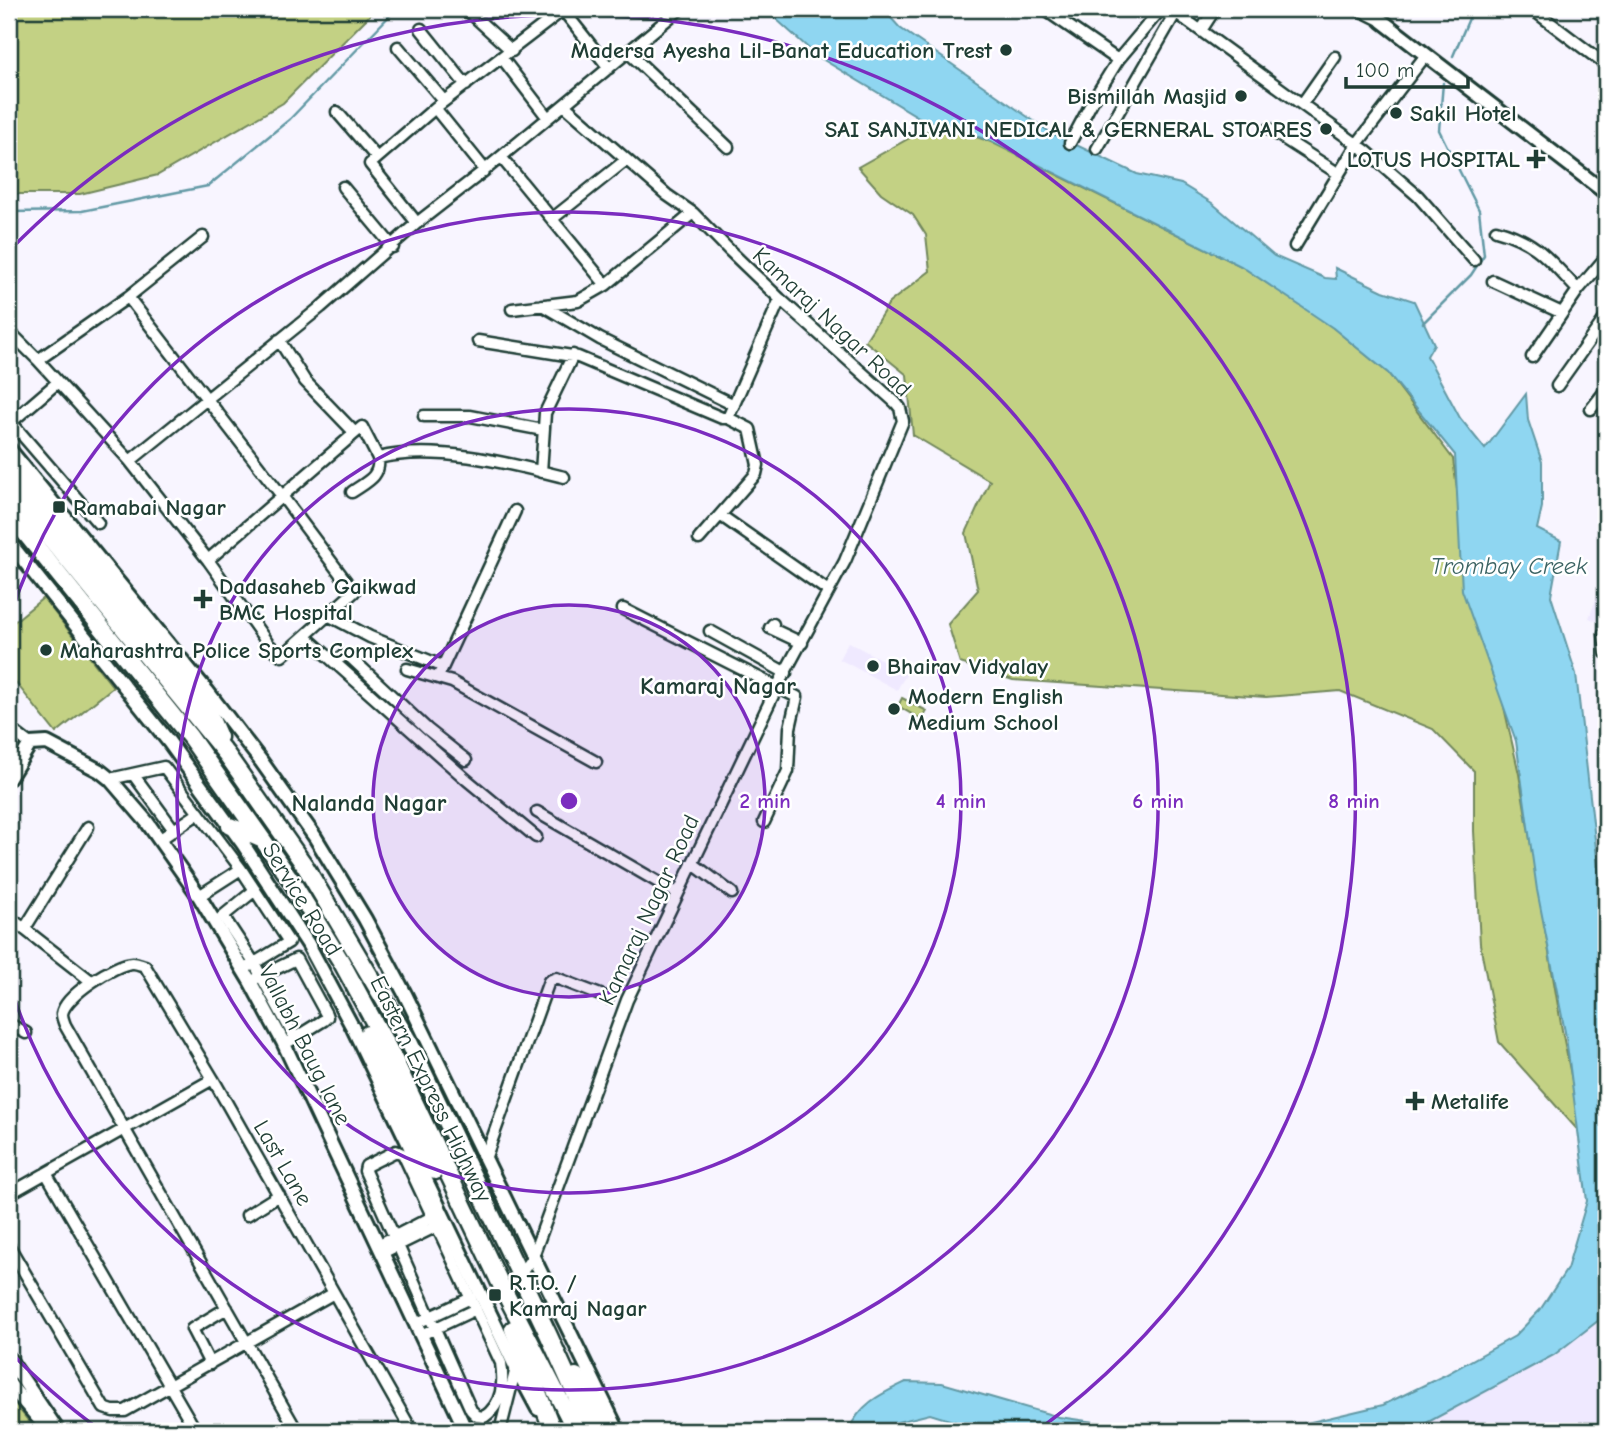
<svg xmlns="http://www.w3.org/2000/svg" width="1615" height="1440" viewBox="0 0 1615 1440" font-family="'Comic Neue',sans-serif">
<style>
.built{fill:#efe9ff}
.green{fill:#c3d184;stroke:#71875c;stroke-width:2}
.water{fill:#8fd6f1;stroke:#6299a5;stroke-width:2}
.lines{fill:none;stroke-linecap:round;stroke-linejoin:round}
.stream{stroke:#6299a5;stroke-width:2.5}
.minor-casing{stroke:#1f3d34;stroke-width:15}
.tertiary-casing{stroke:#1f3d34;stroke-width:18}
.trunk-casing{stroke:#1f3d34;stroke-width:21}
.minor{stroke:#fff;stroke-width:10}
.tertiary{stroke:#fff;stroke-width:12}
.trunk{stroke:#fff;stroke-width:16}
.ring{fill:none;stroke:#7b2cbf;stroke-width:3.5}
.poi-dot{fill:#1f3d34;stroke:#fff;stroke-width:2.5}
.labels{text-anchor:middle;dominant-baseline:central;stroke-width:5;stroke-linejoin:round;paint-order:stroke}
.poi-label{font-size:23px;font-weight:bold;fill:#1f3d34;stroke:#fff;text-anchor:start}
.street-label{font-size:23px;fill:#1f3d34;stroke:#fff}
.water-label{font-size:24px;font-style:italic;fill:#3b6363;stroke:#fff}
.neighbourhood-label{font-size:24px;font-weight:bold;fill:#1f3d34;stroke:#fff}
.centre{fill:#7b2cbf;stroke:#fff;stroke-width:3.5}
.ring-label{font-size:21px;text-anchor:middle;font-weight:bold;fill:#7b2cbf;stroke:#fff;stroke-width:5;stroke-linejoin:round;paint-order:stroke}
</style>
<rect width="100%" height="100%" fill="#f8f5ff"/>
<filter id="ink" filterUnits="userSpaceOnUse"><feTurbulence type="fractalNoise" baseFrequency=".0143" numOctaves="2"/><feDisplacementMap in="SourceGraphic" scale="14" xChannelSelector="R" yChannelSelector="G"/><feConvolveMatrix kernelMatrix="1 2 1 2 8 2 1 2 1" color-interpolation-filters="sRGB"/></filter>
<g filter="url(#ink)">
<path class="built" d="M1606,572v53l-17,-7z
M848,642l59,31 -10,17 -58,-31z
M1603,1317l3,42v65l-8,7h-192l11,-3 137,-73z"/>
<path class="green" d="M9,9h367l-93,94 -125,72 -78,19h-71z
M922,131h37l32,11 250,124 85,56 62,51 65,86 17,131 32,108 17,76 43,256 21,106 -84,-94 -19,-98 -6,-113v-60l-41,-42 -93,-38 -74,6 -253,-17 -53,-17 -12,-39 30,-34 -12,-57 24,-52 -77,-46 -6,-60 -42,-34 24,-38 41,-32 -4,-36 -13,-20 -32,-22 -23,-26z
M43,598l70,89 -57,46 -47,-59v-48z
M902,698l25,13 -5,9 -24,-14z
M9,1396l27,35h-27z"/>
<path class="water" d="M765,9h118l17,19 151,105 86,41 44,10 31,19 62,53 51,22 11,1 -1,-11 48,23 31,10 20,43 -7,12 33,62 25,31 41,-55 2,26 14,42v45l-5,22 24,12 -10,55 25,78 30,262v423l-3,-42 -49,38 -137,73 -11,3h-133l110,-26 62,-30 70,-39 25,-26 27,-41 20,-68 -21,-164 -29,-147 -21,-149 -54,-151 -7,-135 -67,-82 -55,-45 -92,-62 -250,-125 -69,-22 -105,-63z
M906,1382l36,1 117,34 98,14h-171l-56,-17 -32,8 -12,9h-38c13,-28 31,-36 58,-49z"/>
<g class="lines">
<path class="stream" d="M1453,56l20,-47
M9,212l73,-1 126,-25 82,-67 106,-110
M1423,323l48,-48 13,-20 -5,-45 -40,-80 4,-47"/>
<defs>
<path id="minor" d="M466,9l46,42
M1044,9l74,51 43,-51
M1171,9l195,142 52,45 56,64
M1358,9l24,12
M1532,9l74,56
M421,29l45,56
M1202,29l13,-20
M398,47l46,54
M628,52l100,95
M502,58l46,60
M1302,104l33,-47
M435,108l50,62
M337,112l40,46
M1269,129l70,45
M1070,143l22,-41 26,-42
M1097,149l79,-137
M501,157l105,128
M1597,186l9,-12
M343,187l50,60
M552,219l74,-59
M417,223l-47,-59 65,-56 128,-98 46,58
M1496,230c41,11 54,31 82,60
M1295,246l62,-102 69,-89
M1493,281l69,32
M128,297l154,199 72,96 -72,64 -13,-11 -61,-85 -78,-99 -92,-101 90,-63 75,-60
M542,305l58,34 134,66
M512,309l66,-8 28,-16 87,-72 -26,-18 -103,-90
M9,331l29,29
M279,340l26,41 50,52
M478,341l100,16 144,61h6l22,11 8,36 -2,9 -57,65
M1532,357l46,-67 28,-33
M1557,386l49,-69
M1591,409l15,-19
M424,416h46l73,14
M728,418l52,-119
M11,422l87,101
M9,424l49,-42
M130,461l191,-154 96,-84 68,-53 195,-161
M541,472l4,-59 28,-58
M352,492c14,-10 29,-15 26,-34 57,-14 130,5 186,19
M720,515l107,75
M208,560l154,-133 16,31
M623,609l174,88 -7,31 -2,43 -24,51
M328,615l42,22 72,29
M773,624l-3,4 32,15
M710,631l76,42
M1604,633l2,20
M305,636l162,144 69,57
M334,662l9,-6h6l78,73 39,31
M407,669l45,13 144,80
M438,677l77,-166
M9,728l21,16
M133,774l41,56
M110,779l54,-12 77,102 48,73 -46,28
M537,812l140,81
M159,840l40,-27
M692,863l40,30
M255,890l-32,26 31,47 41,75
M199,896l42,-27
M9,917l82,64
M25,928l63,-101
M257,978l39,-19 30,55 1,3 -3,3 -34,21
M9,1024l17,9
M396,1151l7,3 98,209c3,20 2,41 -17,54l-7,-1 -6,-6 -106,-239 1,-5z
M485,1159l64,-178 7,-3 52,20
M46,1173l150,258
M9,1194l204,-115
M247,1215l32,-20
M378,1245l54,-28
M9,1246l95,162 9,3h12l209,-118
M382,1253l55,-27
M520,1275l13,-19 94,-256 150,-313 68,-126 58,-140 -3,-13 -4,-5 -116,-104 -50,-48 -37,-38
M415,1324l56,-26
M421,1335l55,-26
M210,1364l-18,-35 35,-21
M297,1431l-232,-406c-1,-3 -3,-7 -3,-11 2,-18 54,-51 71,-51 4,0 8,2 12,3l68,113 199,352
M500,1431l16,-63"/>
<path id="tertiary" d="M1382,21l224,172
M9,449l198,242 54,70 54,76 50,82 40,75 213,437
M9,542l160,200 74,102 65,100 45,84 163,340 22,41
M9,778l21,-34 17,-1 53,28 10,8 37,43 52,74 51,85 33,61 183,389
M9,1359l49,72
M9,1384l35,41"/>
<path id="trunk" d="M9,466l198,244 12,27
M9,488l218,267 78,111 104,176 140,294 43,95
M9,513l181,224 99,140 53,86 50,92 110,232 74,144
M230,826l33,14
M368,1034l67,137
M513,1329l40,102
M576,1376l16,24 14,31"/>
</defs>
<use href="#minor" class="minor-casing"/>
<use href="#tertiary" class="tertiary-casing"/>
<use href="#trunk" class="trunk-casing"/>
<use href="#minor" class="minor"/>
<use href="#tertiary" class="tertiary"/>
<use href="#trunk" class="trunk"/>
</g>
</g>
<circle cx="569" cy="801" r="196" fill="#7b2cbf" fill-opacity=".12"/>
<g class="ring">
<circle cx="569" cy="801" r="196"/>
<circle cx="569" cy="801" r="392"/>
<path d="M9 619A589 589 0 1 1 9 983"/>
<path d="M97 1428A785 785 0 0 1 9 1351M9 251A785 785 0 1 1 1041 1428"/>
</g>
<g class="poi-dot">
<circle cx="1006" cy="50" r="7"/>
<circle cx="1241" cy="96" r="7"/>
<circle cx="1396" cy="113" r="7"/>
<circle cx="1326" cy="129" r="7"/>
<path d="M1532.5 148.5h7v7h7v7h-7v7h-7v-7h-7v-7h7z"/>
<rect x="52" y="500" width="14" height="14" rx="3.5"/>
<path d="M199.5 588.5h7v7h7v7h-7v7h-7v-7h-7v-7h7z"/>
<circle cx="46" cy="650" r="7"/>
<circle cx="873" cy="666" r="7"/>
<circle cx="894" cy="709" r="7"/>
<path d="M1411.5 1090.5h7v7h7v7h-7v7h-7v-7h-7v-7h7z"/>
<rect x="488" y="1288" width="14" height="14" rx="3.5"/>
</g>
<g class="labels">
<g class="poi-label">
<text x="992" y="50" text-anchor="end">Madersa Ayesha Lil-Banat Education Trest</text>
<text x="1227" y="96" text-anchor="end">Bismillah Masjid</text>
<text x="1410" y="113">Sakil Hotel</text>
<text x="1312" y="129" text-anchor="end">SAI SANJIVANI NEDICAL &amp; GERNERAL STOARES</text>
<text x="1520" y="159" text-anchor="end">LOTUS HOSPITAL</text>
<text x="73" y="507">Ramabai Nagar</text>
<text x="219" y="586">Dadasaheb Gaikwad<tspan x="219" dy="26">BMC Hospital</tspan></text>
<text x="60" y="650">Maharashtra Police Sports Complex</text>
<text x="887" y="666">Bhairav Vidyalay</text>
<text x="908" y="696">Modern English<tspan x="908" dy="26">Medium School</tspan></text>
<text x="1431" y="1101">Metalife</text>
<text x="509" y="1282">R.T.O. /<tspan x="509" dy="26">Kamraj Nagar</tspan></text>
</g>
<g class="street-label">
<text transform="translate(832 322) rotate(43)">Kamaraj Nagar Road</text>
<text transform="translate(302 899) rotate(58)">Service Road</text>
<text transform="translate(649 910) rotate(-65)">Kamaraj Nagar Road</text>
<text transform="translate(305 1045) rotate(63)">Vallabh Baug lane</text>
<text transform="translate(431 1089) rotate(64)">Eastern Express Highway</text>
<text transform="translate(283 1163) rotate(60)">Last Lane</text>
</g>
<g class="water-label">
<text x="1509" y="566">Trombay Creek</text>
</g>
<g class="neighbourhood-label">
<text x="718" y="686">Kamaraj Nagar</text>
<text x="369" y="803">Nalanda Nagar</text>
</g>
</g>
<circle cx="569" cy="801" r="10" class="centre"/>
<g class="ring-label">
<text x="765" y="808">2 min</text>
<text x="961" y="808">4 min</text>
<text x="1158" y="808">6 min</text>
<text x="1354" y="808">8 min</text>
</g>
<rect width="1615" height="1440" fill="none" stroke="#fff" stroke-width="35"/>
<rect x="18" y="18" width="1580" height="1405" fill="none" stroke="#1f3d34" stroke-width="2.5" filter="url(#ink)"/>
<path d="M1346 77v10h122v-10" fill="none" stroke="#1f3d34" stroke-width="3.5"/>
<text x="1356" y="77" font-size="21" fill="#1f3d34" stroke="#ffffff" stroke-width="5" paint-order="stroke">100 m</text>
</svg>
